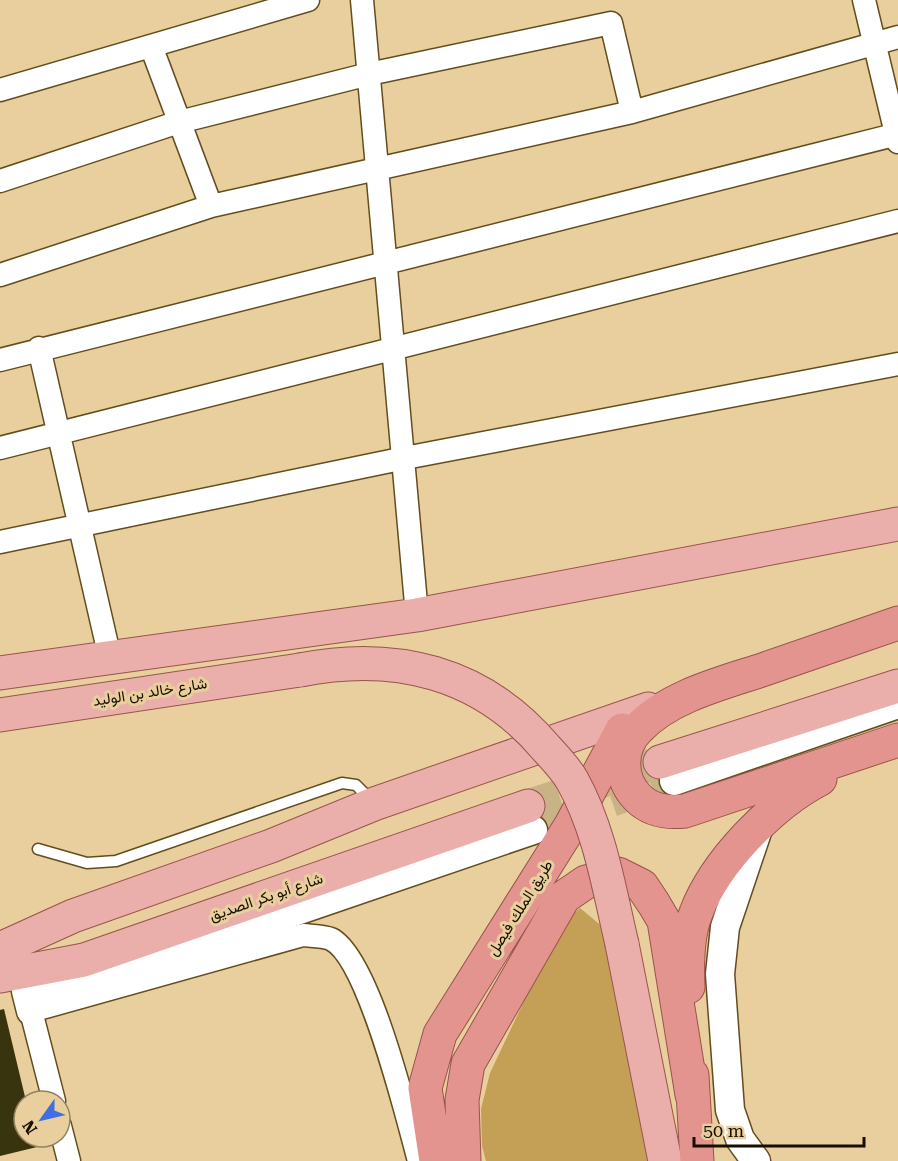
<svg xmlns="http://www.w3.org/2000/svg" width="898" height="1161" viewBox="0 0 898 1161" font-family="'Roboto Serif',Vazirmatn,serif">
<style>
.green{fill:#c3a056}
.building{fill:#38340d}
.lines{fill:none;stroke-linecap:round;stroke-linejoin:round}
.tertiary-tunnel{stroke:#c9b285;stroke-width:28;stroke-dasharray:28 14;stroke-linecap:butt}
.primary-tunnel{stroke:#c9b285;stroke-width:33;stroke-dasharray:33 16;stroke-linecap:butt}
.service-casing{stroke:#634d1d;stroke-width:13}
.minor-casing{stroke:#634d1d;stroke-width:25}
.tertiary-casing{stroke:#634d1d;stroke-width:31}
.primary-casing{stroke:#98544b;stroke-width:35}
.trunk-casing{stroke:#98544b;stroke-width:35}
.service{stroke:#fff;stroke-width:10}
.minor{stroke:#fff;stroke-width:22}
.tertiary{stroke:#fff;stroke-width:28}
.primary{stroke:#ebafab;stroke-width:33}
.trunk{stroke:#e4948f;stroke-width:33}
.primary-bridge-casing{stroke:#98544b;stroke-width:35;stroke-linecap:butt}
.primary-bridge{stroke:#ebafab;stroke-width:33}
.labels{text-anchor:middle;dominant-baseline:central;stroke-width:6;stroke-linejoin:round;paint-order:stroke}
.street-label{font-size:15px;fill:#170e00;stroke:#e8cf9d}
</style>
<rect width="100%" height="100%" fill="#e8cf9d"/>
<path class="green" d="M580,908l24,20 50,233h-168l-4,-15 -1,-37 9,-36 70,-148z"/>
<path class="building" d="M4,1009l22,92h-2v36h11l2,10 -37,9v-146z"/>
<g class="lines">
<path class="tertiary-tunnel" d="M533,830l141,-49"/>
<path class="primary-tunnel" d="M528,806l132,-44"/>
<defs>
<path id="service" d="M38,849l49,14 29,-2 226,-78 14,2 16,16"/>
<path id="minor" d="M362,0l55,615
M864,0l34,142
M151,46l60,160
M0,90l308,-90
M0,181l179,-59 190,-48 242,-51 21,89
M0,275l211,-69 421,-94 266,-75
M39,348l71,310
M0,360l898,-226
M0,448l898,-227
M0,542l405,-84 493,-94
M54,1101l-23,-90 272,-76c8,1 21,1 28,4 38,19 76,178 88,222
M60,1126l9,35"/>
<path id="tertiary" d="M674,781l224,-77
M31,1011l-5,-20 136,-34 371,-127
M756,1161l-16,-22 -10,-29 -10,-136 5,-47 33,-98"/>
<path id="primary" d="M0,673l417,-58 481,-91
M0,715l300,-45
M660,762l238,-76
M622,944l43,217
M0,949l73,-33 198,-70 103,-42 274,-95
M0,976l84,-16 444,-154"/>
<path id="trunk" d="M898,623c-44,15 -89,31 -133,46 -42,14 -96,27 -127,60 -19,19 -19,50 0,69 13,13 29,15 47,13l213,-71
M688,987c-1,-22 -1,-52 8,-74 19,-51 76,-109 124,-134
M692,1075l5,86
M436,1161l-11,-73 15,-54 131,-209 51,-95
M464,1161l-2,-61 6,-36 96,-167 22,-15 32,-8 24,12 12,18 10,17 28,174"/>
</defs>
<use href="#service" class="service-casing"/>
<use href="#minor" class="minor-casing"/>
<use href="#tertiary" class="tertiary-casing"/>
<use href="#primary" class="primary-casing"/>
<use href="#trunk" class="trunk-casing"/>
<use href="#service" class="service"/>
<use href="#minor" class="minor"/>
<use href="#tertiary" class="tertiary"/>
<use href="#primary" class="primary"/>
<use href="#trunk" class="trunk"/>
<defs>
<path id="primary-bridge" d="M300,670c95,-19 182,2 246,78 9,10 19,20 26,32 28,50 37,109 50,164"/>
</defs>
<use href="#primary-bridge" class="primary-bridge-casing"/>
<use href="#primary-bridge" class="primary-bridge"/>
</g>
<g class="labels">
<g class="street-label">
<text transform="translate(150 692) rotate(-9)">شارع خالد بن الوليد</text>
<text transform="translate(266 897) rotate(-19)">شارع أبو بكر الصديق</text>
<text transform="translate(520 908) rotate(-58)">طريق الملك فيصل</text>
</g>
</g>
<g transform="translate(42 1119) rotate(236)"><circle r="28" fill="#e8cf9d" stroke="#94825e" stroke-width="1.5"/>
<path d="M0-4.5L10 22L0 15L-10 22Z" fill="#416fe1"/>
<text y="-9" font-size="16" font-weight="bold" text-anchor="middle" fill="#170e00">N</text>
</g>
<path d="M694 1137v9h170v-9" fill="none" stroke="#170e00" stroke-width="3"/>
<text x="703" y="1137" font-size="18" fill="#170e00" stroke="#e8cf9d" stroke-width="4.5" paint-order="stroke">50 m</text>
</svg>
